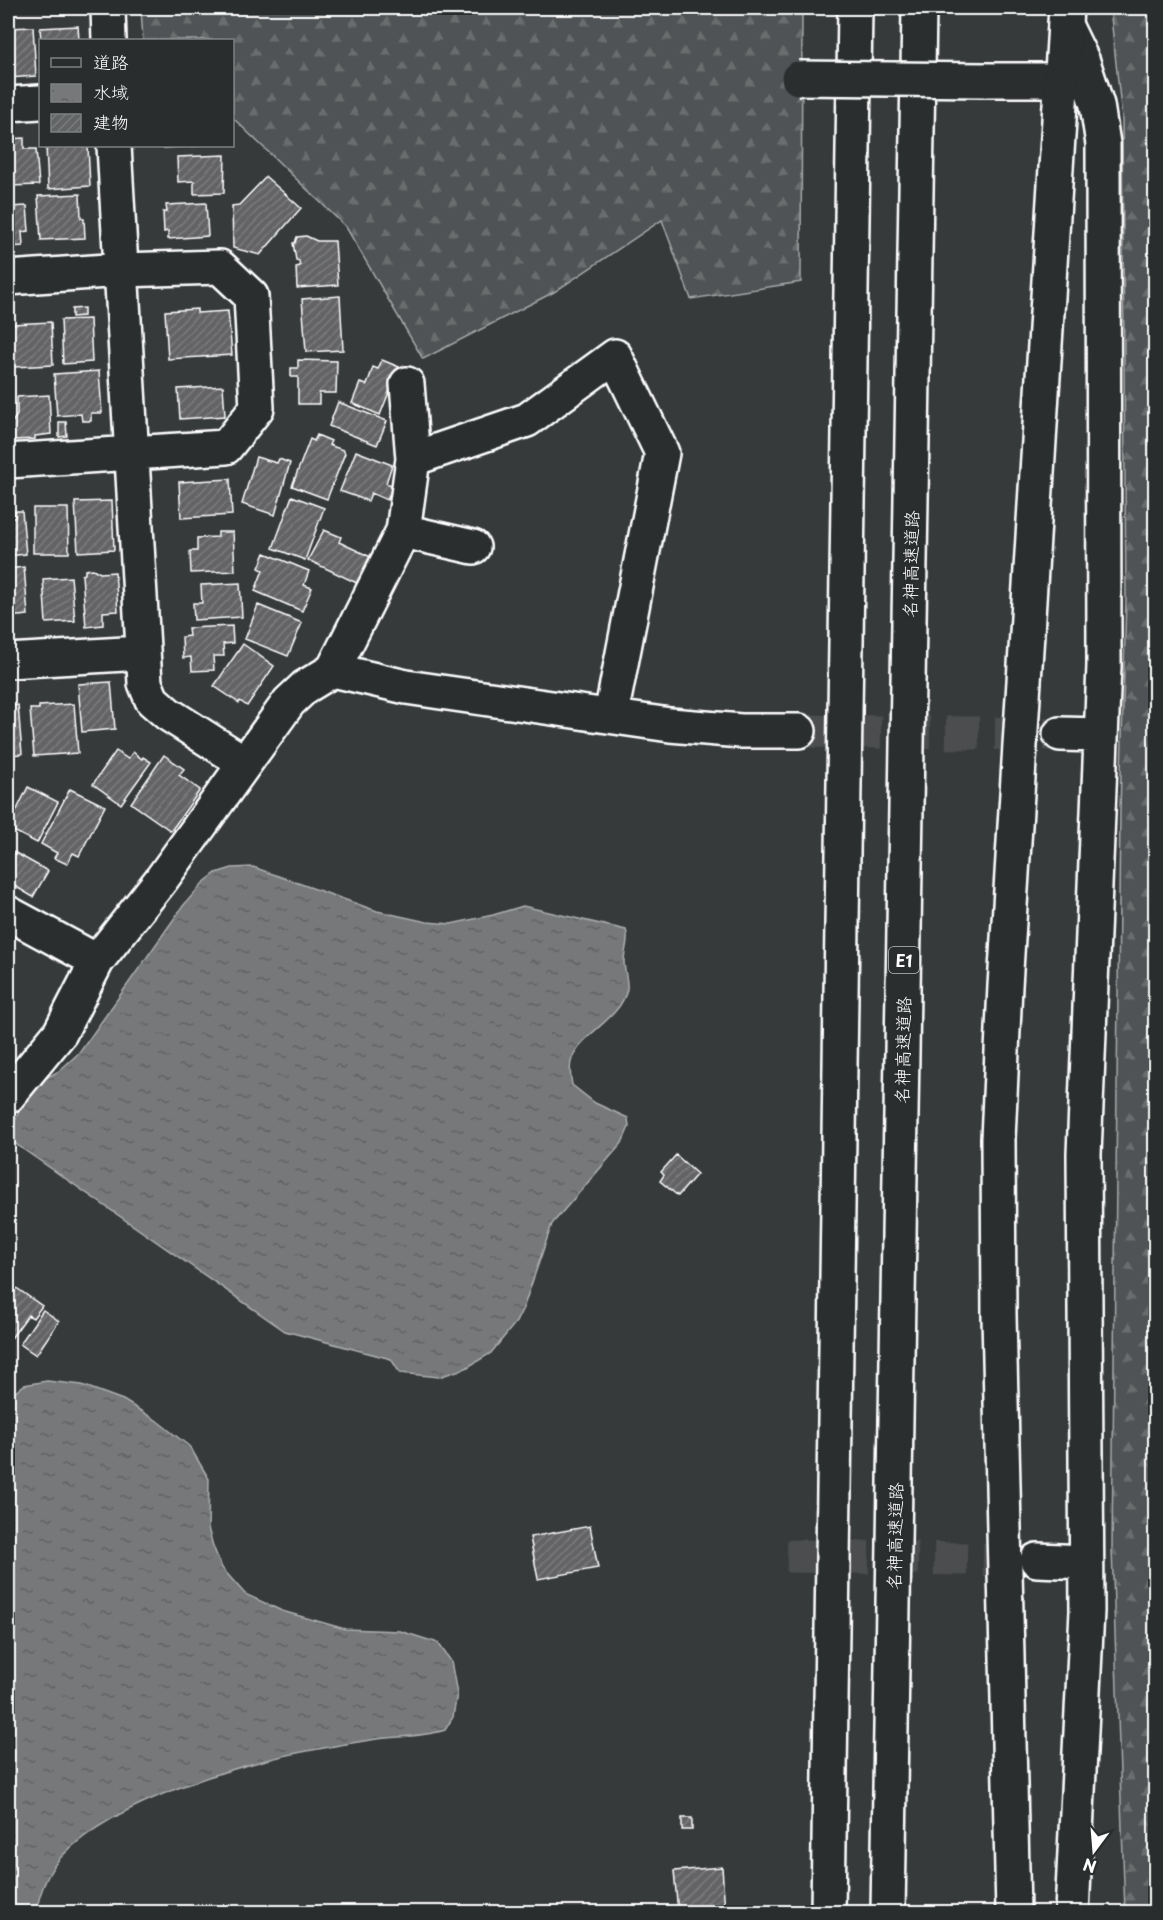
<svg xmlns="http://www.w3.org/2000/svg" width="1163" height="1920" viewBox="0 0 1163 1920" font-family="'Playpen Sans','Klee One',sans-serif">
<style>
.forest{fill:url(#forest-firs);stroke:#a8a9aa;stroke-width:1.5}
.water{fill:url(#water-ripples);stroke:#adaeaf;stroke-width:1.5}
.building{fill:url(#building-hatch);stroke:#fff;stroke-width:1.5}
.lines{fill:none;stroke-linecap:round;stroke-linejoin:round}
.minor-tunnel{stroke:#4b4e4f;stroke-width:33;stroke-dasharray:33 16;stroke-linecap:butt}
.minor-casing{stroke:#fff;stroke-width:38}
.tertiary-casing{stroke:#fff;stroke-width:38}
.motorway-casing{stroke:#fff;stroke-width:38}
.minor{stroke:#2a2d2e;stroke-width:33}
.tertiary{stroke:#2a2d2e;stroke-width:33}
.motorway{stroke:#2a2d2e;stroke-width:33}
.minor-bridge-casing{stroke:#fff;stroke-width:38;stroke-linecap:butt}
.minor-bridge{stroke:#2a2d2e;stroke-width:33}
.labels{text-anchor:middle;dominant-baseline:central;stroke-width:4.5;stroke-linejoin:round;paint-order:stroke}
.shield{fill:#2a2d2e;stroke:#bfc0c0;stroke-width:1.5}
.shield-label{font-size:16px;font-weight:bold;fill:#fff}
.street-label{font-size:18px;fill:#fff;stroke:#2a2d2e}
</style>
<defs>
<pattern id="forest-firs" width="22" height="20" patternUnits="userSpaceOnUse" patternTransform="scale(1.5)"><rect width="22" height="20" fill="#505354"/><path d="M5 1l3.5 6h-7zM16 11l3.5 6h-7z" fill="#6a6d6e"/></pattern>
<pattern id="water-ripples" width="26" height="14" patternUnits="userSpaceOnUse" patternTransform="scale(1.5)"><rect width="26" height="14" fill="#767879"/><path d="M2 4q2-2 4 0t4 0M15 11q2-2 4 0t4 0" fill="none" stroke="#616262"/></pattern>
<pattern id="building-hatch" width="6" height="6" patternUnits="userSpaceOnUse" patternTransform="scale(1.5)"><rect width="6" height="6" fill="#636465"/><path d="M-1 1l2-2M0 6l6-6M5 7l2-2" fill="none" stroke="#7a7b7c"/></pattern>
</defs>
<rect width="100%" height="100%" fill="#373a3b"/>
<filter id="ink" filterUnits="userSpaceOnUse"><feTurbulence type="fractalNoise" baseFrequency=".0167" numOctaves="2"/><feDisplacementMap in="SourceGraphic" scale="12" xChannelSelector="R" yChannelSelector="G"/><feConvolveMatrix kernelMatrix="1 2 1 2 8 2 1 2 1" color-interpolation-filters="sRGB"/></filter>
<g filter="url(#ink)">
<path class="forest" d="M141,8h661l-1,274 -110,17 -29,-79 -108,72 -131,67 -77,-132 -113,-109 -1,-78h-89z
M1110,8h46l-1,1904h-30l-13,-363 8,-740 6,-210 -4,-481z"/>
<path class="water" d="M253,867l124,44 50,11 24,2 42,-9 30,-9 103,24c4,10 -2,20 -2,31 0,9 4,19 3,28 -6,31 -50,46 -56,73 -2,7 0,16 1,23l23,18 33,15 1,9 -7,16 -70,81 -28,82 -8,16 -25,31 -25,15 -27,9 -39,-4 -9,-14 -106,-28 -272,-189 -2,-12 9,-21 11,-17 15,-14 13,-7 21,-19 103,-146 20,-23 13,-10 16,-5z
M47,1381l35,4 41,15 33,20 34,27 19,32 -1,49 5,18 9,22 23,26 37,17 63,18 55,2 38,12 13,18 6,33 -4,23 -8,13c-22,7 -45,6 -68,9 -19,3 -39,6 -59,10 -74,13 -202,51 -255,106 -15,15 -23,37 -27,57h-28v-514l16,-13z"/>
<path class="building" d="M78,26l1,14h-38l-1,-12z
M33,27l3,49 -28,2v-50z
M24,138v11h12l3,36 -31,1v-47z
M46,146l42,1 2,39 -42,3z
M164,146h34l-34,2z
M225,155l-1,38 -30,1v-13l-16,1 -1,-25z
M266,177l35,31 -41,47 -27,-7 -1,-42 7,-1z
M80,194l1,24 3,1 1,19 -44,2 -3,-44z
M206,203l2,33 -40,3v-8l-4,1 -1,-20h4l-1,-7z
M27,206l2,25 -7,1 1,14 -15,1v-40z
M306,236l11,5h18l3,44 -41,3 -1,-21 4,-1 -1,-5 -3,-1 -3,-17h2l2,-6z
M340,296l3,54 -37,2 -4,-53z
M84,308v8l-12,1v-8z
M197,309v4l31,-2 4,44 -64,4 -3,-48z
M90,319l2,43 -29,2 -2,-44z
M51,322l2,43 -39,2 -2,-43z
M298,360l39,1 -1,32h-17v11h-21v-27h-7v-9h7z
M382,360l17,7 -19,48 -28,-12 8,-20 7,2 6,-18 5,2z
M99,371l3,42h-11v8h-9l-1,-7 -24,2 -3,-42z
M223,386l2,30 -45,3 -2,-30z
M49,395l2,39 -16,2v3l-22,1 -2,-16 6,-9v-18z
M338,402l49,19 -10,24 -48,-19z
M59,422h7l1,14 -8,1z
M317,435l14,6 -2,4 14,5 2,3 -18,46 -35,-13 18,-47 4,2z
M356,451l36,14 -6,18 7,3 -6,14 -16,-7 -3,8 -28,-10z
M256,457l21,6 2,-4 11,4 -15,52 -33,-11z
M230,479l2,36 -51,3 -2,-36z
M292,496l32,12 -19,52 -32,-12z
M112,501l2,49 -36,2 -3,-50z
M33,508h35l1,45h-36z
M15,511h7l4,43 -18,2v-44l1,6h6z
M324,530l17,7 -2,5 34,16 -12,27 -53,-25z
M218,532h15l2,39 -44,2 -1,-22h7v-13l21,-1z
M265,553l44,18 -5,14 8,3 -10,23 -47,-20 8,-21 -4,-2z
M24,567l4,48 -20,2v-48z
M93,569l7,4 15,-1 3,39 -15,1v13l-17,2 -4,-52 3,-1v-4z
M71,577l4,44 -29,2 -3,-44z
M240,583l2,34 -48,3 -1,-17h9l-1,-18z
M258,605l44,18 -14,33 -43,-17z
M232,626l1,17 -10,1 1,12h-11l1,14 -22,1 -1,-14 -8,1 -1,-21 7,-1 -1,-8z
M243,644l31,22 -27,40 -7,-5 -1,2 -25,-17z
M111,682l4,47 -33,3 -4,-48z
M74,704l4,49 -44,3 -4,-47h9v-3z
M18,705l4,49 -14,1v-49z
M116,751l12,8 5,-7 9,7 1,-2 8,5 -30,42 -28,-20z
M164,755l20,14 -5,6 21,15 -29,41 -40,-28z
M28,787l30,15 -21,41 -29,-15z
M70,789l35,17 -26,50 -6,-3 -6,11 -13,-6 3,-5 -16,-9z
M10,850l38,21 -15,26 -25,-15v-27z
M676,1155l21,19 -19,22 -18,-15 4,-6 -3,-3z
M8,1282l34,24 -9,12 -5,-3 -19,26 -1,-2z
M43,1310l16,11 -23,34 -16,-11z
M590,1526l8,42 -60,11 -8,-42z
M682,1818h10v12h-10z
M722,1867l3,44 -47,1 -4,-41z"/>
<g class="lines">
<path class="minor-tunnel" d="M799,731l261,3
M787,1556l246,4"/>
<defs>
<path id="minor" d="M108,8l1,32
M1065,25l18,37 14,43 6,39 1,522 -20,488 3,457 -15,301
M984,80h77
M8,104l32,-2
M114,146l31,537 7,17 16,14 77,49
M8,278l113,-8 99,-3 31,29 6,112 -31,39 -218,14
M413,459l114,-39 88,-64 47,97 -51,262
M403,531l70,16
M8,661l133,-8
M333,670l70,-139 10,-72 -6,-75
M1060,734l41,1
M8,913l89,48
M8,1096l52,-63 37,-72 64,-81 128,-178 16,-15 28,-17 73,17 264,38 71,6h58
M1037,1560l49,2"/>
<path id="tertiary" d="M1013,1912l-14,-596 -1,-177 7,-153 61,-978"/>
<path id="motorway" d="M828,1912l27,-1904
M888,1912l31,-1904"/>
</defs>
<use href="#minor" class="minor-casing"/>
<use href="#tertiary" class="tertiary-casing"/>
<use href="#motorway" class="motorway-casing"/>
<use href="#minor" class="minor"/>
<use href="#tertiary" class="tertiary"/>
<use href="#motorway" class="motorway"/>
<defs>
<path id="minor-bridge" d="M798,78l186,2"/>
</defs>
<use href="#minor-bridge" class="minor-bridge-casing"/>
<use href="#minor-bridge" class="minor-bridge"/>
</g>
</g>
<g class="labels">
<rect class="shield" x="889" y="947" width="30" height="26" rx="4.5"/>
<g class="shield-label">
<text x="904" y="960">E1</text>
</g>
<g class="street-label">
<text transform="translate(910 564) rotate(-89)">名神高速道路</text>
<text transform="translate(902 1050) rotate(-89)">名神高速道路</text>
<text transform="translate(894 1536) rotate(-89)">名神高速道路</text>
</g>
</g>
<rect width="1163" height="1920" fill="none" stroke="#2a2d2e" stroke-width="30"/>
<rect x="15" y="15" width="1133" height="1890" fill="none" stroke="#fff" stroke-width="2" filter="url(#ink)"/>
<rect x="39" y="39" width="195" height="108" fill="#2a2d2e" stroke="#7f8182" stroke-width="1.5"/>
<rect x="51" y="58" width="30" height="9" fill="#2a2d2e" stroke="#7f8182" stroke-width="1.5"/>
<text x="93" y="69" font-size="18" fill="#ffffff">道路</text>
<rect x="51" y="84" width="30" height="18" fill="url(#water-ripples)" stroke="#7f8182" stroke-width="1.5"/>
<text x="93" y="99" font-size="18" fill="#ffffff">水域</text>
<rect x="51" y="114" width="30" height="18" fill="url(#building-hatch)" stroke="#7f8182" stroke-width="1.5"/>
<text x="93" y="129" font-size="18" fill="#ffffff">建物</text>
<g transform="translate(1094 1851) rotate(196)" stroke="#2a2d2e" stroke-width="4.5" paint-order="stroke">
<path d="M0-4.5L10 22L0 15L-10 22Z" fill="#ffffff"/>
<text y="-9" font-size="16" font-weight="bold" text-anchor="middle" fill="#ffffff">N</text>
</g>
</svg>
